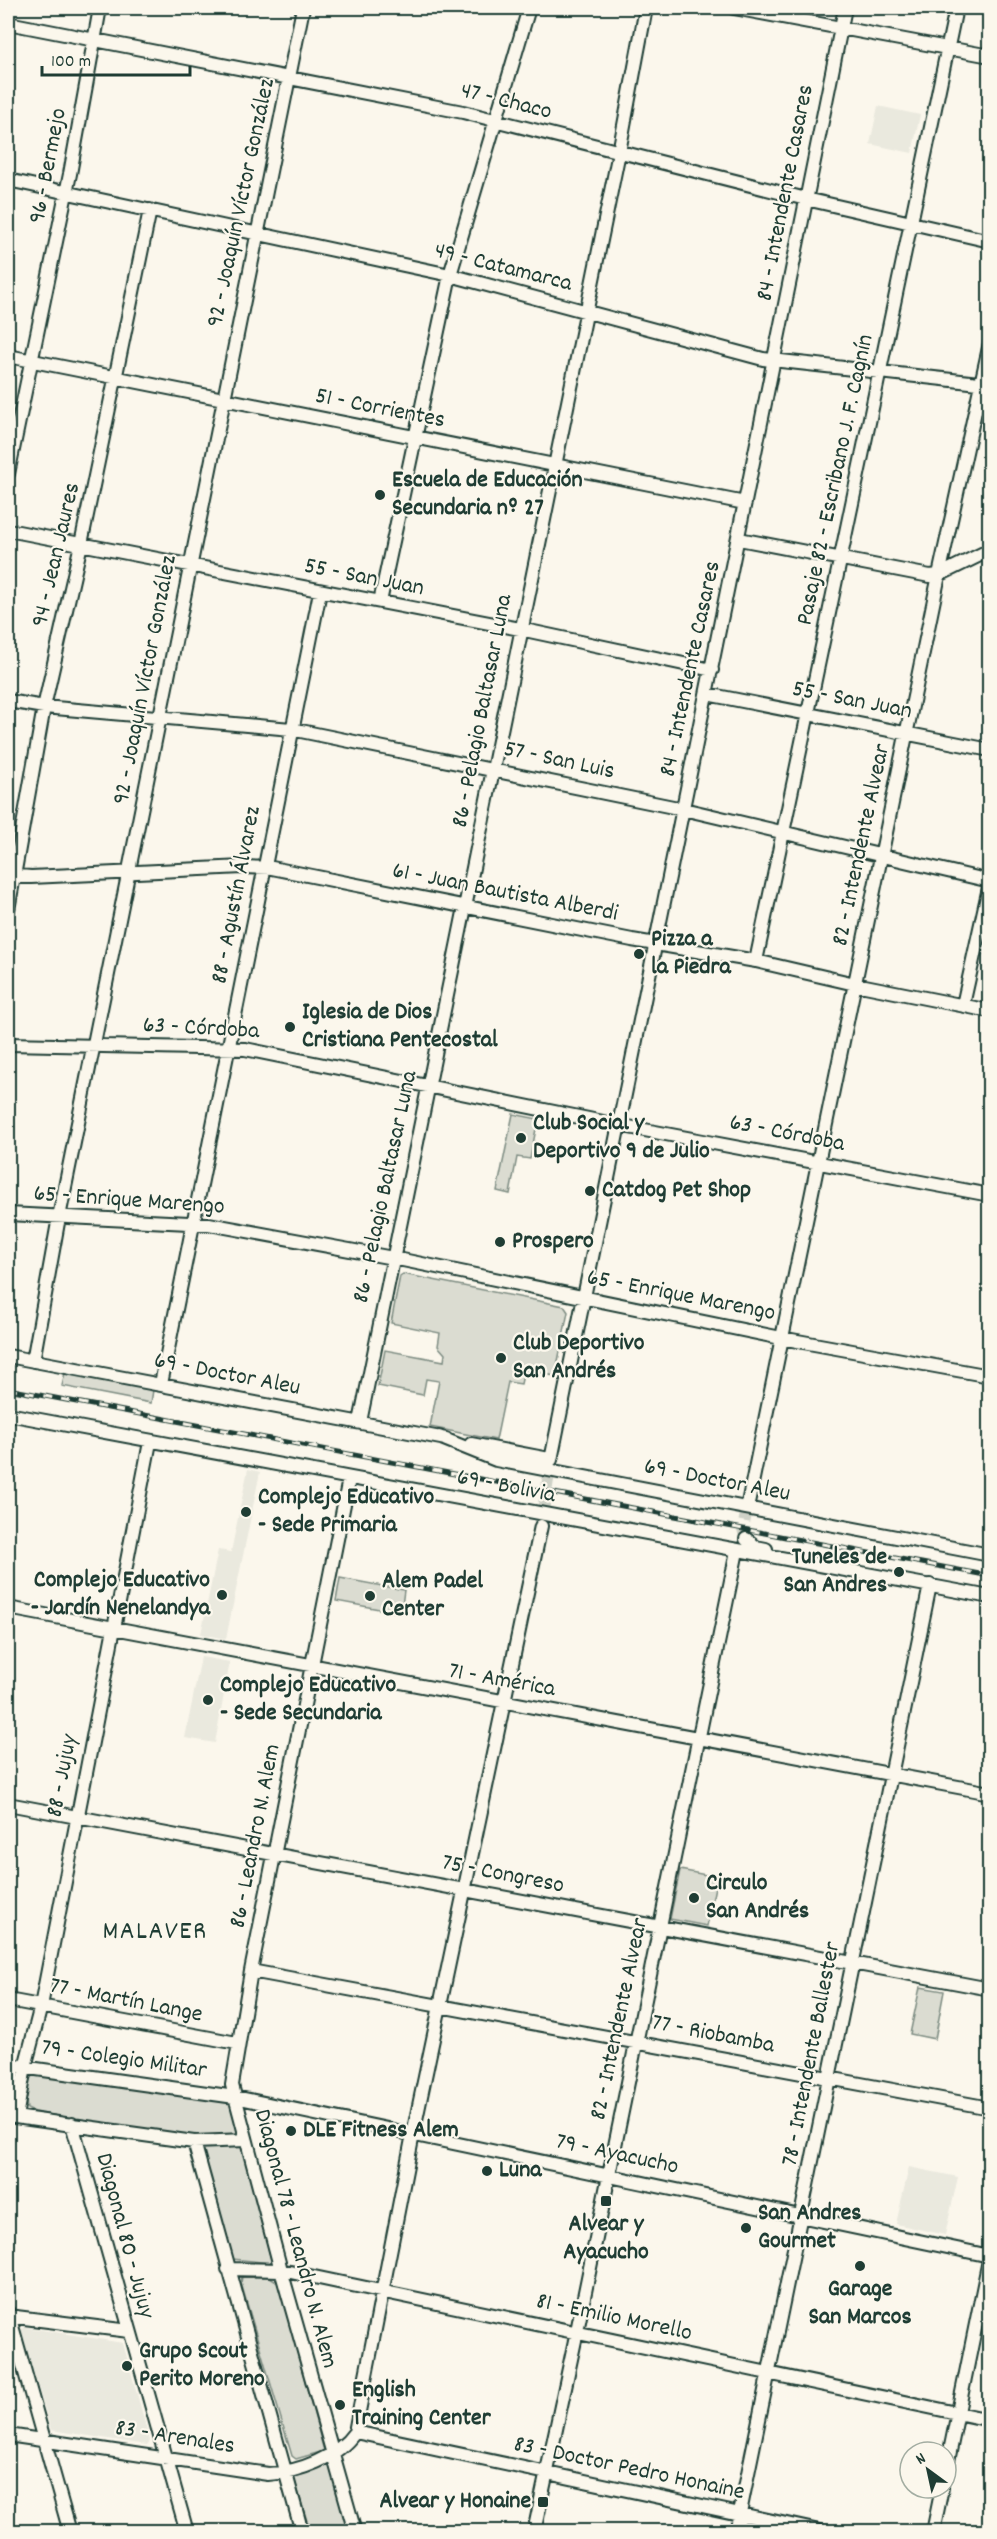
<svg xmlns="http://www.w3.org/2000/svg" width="997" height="2539" viewBox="0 0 997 2539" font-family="Dekko,sans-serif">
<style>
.built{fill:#eae9de}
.green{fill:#dbdcd1;stroke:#7d8c82;stroke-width:1.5}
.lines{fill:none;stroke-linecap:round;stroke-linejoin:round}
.minor-tunnel{stroke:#cfd2c7;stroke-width:12;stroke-dasharray:12 6;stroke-linecap:butt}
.minor-casing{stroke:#1f3d34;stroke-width:16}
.minor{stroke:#fbf7ec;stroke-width:12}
.rail-casing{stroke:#1f3d34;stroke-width:5}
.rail{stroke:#fbf7ec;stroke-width:3;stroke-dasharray:9;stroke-linecap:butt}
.poi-dot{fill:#1f3d34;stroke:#fbf7ec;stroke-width:2}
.labels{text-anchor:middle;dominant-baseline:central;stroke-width:4.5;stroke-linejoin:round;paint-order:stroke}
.street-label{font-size:24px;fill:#1f3d34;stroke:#fbf7ec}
.poi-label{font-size:24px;font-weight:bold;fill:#1f3d34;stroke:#fbf7ec;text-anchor:start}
.quarter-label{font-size:27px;letter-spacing:1.5px;fill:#1f3d34;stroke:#fbf7ec}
</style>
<rect width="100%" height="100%" fill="#fbf7ec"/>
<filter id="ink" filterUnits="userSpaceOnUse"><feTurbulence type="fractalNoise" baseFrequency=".0167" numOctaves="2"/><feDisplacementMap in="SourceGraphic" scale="12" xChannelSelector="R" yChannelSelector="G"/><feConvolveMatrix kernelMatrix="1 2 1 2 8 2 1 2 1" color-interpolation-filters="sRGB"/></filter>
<g filter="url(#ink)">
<path class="built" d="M878,106l42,9 -8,38 -42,-9z
M248,1469l12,3 -34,167 -25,-5 17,-84 13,2z
M201,1657l29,5 -15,81 -30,-5z
M909,2167l49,10 -13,58 -49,-11z
M24,2327l99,16 27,98 -3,4 -96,-15 -30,-100z"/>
<path class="green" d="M513,1114l25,5 -8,40 -13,-2 -7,37 -13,-3z
M403,1274l161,32 4,6 -13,64 -31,-6 -3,14 -13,-2 -12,58 -66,-13 9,-46 -13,-2 -3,16 -45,-9 7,-36 59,11 1,-7 -7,-8 2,-13 -49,-10 9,-47z
M65,1373l88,17 -2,13 -89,-17z
M340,1578l64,12 -3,23 -65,-12z
M680,1870l37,7 -10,49 -37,-7z
M920,1987l24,4 -9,48 -25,-5z
M8,2069l9,4 2,6 -5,26 -6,3z
M33,2074l193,27 5,4 8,28 -3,3 -47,1 -155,-25 -7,-3c-2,-12 0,-26 6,-35z
M241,2144l31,119 -40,-4 -30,-112z
M242,2277h28l8,5 46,169 -28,8 -4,-3 -51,-173z
M325,2462l6,3 18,66h-39l-16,-53 3,-8z"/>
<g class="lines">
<path class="minor-tunnel" d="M541,1524l10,-63
M746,1539l-3,-10 5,-26"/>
<defs>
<path id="minor" d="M734,8l256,48
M8,23l455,89 343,87 184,42
M8,180l442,95 313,84 225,25
M8,356l737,147
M8,474l62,-300 30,-166
M8,530l512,99 192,41
M739,539l191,37 9,-1 51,-25
M380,602l70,-327 79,-267
M707,694l283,56
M8,701l36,6 247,22 392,80 307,72
M8,875l23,2 212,-10 29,1 360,72 124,21 99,23 135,27
M8,910l36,-203 37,-163 69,-334
M756,961l200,-953
M963,1005l27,-122
M8,1044l237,5 373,76 372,70
M8,1214l201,10 184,34 388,80 209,38
M8,1356l438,83
M33,1361l26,-144 244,-1209
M161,1384l159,-792
M8,1414l982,183
M360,1422l259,-1270 27,-144
M439,1437l57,23 494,95
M471,1444l73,14
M551,1460l294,-1452
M349,1479l-98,492 -19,114 49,185 74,262
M748,1503l191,-928 51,-232
M746,1539l10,8 10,2
M8,1608l982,185
M8,1804l982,185
M251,1971l739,137
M8,2000l229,43
M8,2065l227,32 755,159
M8,2116l186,26 52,-2
M16,2117l9,-50 16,-61 109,-564
M72,2124l115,408
M194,2142l108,390
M228,2269l53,1 709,150
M8,2312l62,220
M8,2316l121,15
M355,2432l469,100
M8,2435l260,39c31,-2 69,-16 87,-42l58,-298 128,-608
M946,2471l44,-216
M534,2532l43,-201 160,-780
M736,2532l194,-947
M933,2532l9,-44"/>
</defs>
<use href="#minor" class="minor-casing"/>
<use href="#minor" class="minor"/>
<defs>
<path id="rail" d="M8,1389l982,187"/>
</defs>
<use href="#rail" class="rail-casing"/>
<use href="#rail" class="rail"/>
</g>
</g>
<g class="poi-dot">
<circle cx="380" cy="495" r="6"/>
<circle cx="639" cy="954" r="6"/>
<circle cx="290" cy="1027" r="6"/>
<circle cx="521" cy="1138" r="6"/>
<circle cx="590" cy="1191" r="6"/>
<circle cx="500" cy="1242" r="6"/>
<circle cx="501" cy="1358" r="6"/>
<circle cx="246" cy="1512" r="6"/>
<circle cx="899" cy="1572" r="6"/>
<circle cx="222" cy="1595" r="6"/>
<circle cx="370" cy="1596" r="6"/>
<circle cx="208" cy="1700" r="6"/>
<circle cx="694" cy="1898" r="6"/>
<circle cx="291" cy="2131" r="6"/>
<circle cx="487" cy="2171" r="6"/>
<rect x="600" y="2195" width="12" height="12" rx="3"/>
<circle cx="746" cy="2228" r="6"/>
<circle cx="860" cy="2266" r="6"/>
<circle cx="127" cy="2366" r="6"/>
<circle cx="340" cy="2405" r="6"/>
<rect x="537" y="2496" width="12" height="12" rx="3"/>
</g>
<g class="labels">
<g class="street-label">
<text transform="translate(506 102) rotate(14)">47 - Chaco</text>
<text transform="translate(49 166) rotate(-79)">96 - Bermejo</text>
<text transform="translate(786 193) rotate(-79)">84 - Intendente Casares</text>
<text transform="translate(242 203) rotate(-78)">92 - Joaquín Víctor González</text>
<text transform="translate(503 268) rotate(14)">49 - Catamarca</text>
<text transform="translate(380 409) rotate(11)">51 - Corrientes</text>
<text transform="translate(836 480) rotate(-78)">Pasaje 82 - Escribano J. F. Cagnín</text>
<text transform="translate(57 555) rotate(-77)">94 - Jean Jaures</text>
<text transform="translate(364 578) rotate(11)">55 - San Juan</text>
<text transform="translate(691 669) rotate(-78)">84 - Intendente Casares</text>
<text transform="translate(146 680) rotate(-79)">92 - Joaquín Víctor González</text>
<text transform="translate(852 701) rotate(11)">55 - San Juan</text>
<text transform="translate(483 711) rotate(-79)">86 - Pelagio Baltasar Luna</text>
<text transform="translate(559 761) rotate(12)">57 - San Luis</text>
<text transform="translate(862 845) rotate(-78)">82 - Intendente Alvear</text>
<text transform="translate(505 893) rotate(11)">61 - Juan Bautista Alberdi</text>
<text transform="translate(237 895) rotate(-79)">88 - Agustín Álvarez</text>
<text transform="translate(201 1029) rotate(3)">63 - Córdoba</text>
<text transform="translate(787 1134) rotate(11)">63 - Córdoba</text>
<text transform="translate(386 1187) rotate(-78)">86 - Pelagio Baltasar Luna</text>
<text transform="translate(129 1201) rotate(4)">65 - Enrique Marengo</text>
<text transform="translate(681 1296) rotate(11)">65 - Enrique Marengo</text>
<text transform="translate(227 1375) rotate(11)">69 - Doctor Aleu</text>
<text transform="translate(717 1481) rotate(11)">69 - Doctor Aleu</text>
<text transform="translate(506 1487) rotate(11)">69 - Bolivia</text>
<text transform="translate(502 1681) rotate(10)">71 - América</text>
<text transform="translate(63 1776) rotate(-79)">88 - Jujuy</text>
<text transform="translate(256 1836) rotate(-79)">86 - Leandro N. Alem</text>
<text transform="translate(503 1875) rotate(11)">75 - Congreso</text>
<text transform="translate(126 2001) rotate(11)">77 - Martín Lange</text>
<text transform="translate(620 2019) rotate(-78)">82 - Intendente Alvear</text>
<text transform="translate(713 2035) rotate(11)">77 - Riobamba</text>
<text transform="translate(812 2054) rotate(-79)">78 - Intendente Ballester</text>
<text transform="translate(124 2060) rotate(8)">79 - Colegio Militar</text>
<text transform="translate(617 2155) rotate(12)">79 - Ayacucho</text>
<text transform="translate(124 2236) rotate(75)">Diagonal 80 - Jujuy</text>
<text transform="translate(295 2239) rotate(75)">Diagonal 78 - Leandro N. Alem</text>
<text transform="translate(614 2318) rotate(12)">81 - Emilio Morello</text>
<text transform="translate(175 2438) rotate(9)">83 - Arenales</text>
<text transform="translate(629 2469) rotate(12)">83 - Doctor Pedro Honaine</text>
</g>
<g class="poi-label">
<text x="392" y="481">Escuela de Educación<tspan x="392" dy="28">Secundaria nº 27</tspan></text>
<text x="651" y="940">Pizza a<tspan x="651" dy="28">la Piedra</tspan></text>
<text x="302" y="1013">Iglesia de Dios<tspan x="302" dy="28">Cristiana Pentecostal</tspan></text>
<text x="533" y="1124">Club Social y<tspan x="533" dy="28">Deportivo 9 de Julio</tspan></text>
<text x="602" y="1191">Catdog Pet Shop</text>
<text x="512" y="1242">Prospero</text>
<text x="513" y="1344">Club Deportivo<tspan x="513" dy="28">San Andrés</tspan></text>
<text x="258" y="1498">Complejo Educativo<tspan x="258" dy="28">- Sede Primaria</tspan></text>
<text x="887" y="1558" text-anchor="end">Tuneles de<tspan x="887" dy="28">San Andres</tspan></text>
<text x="210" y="1581" text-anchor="end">Complejo Educativo<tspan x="210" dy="28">- Jardín Nenelandya</tspan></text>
<text x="382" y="1582">Alem Padel<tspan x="382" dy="28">Center</tspan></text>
<text x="220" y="1686">Complejo Educativo<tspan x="220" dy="28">- Sede Secundaria</tspan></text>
<text x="706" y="1884">Circulo<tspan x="706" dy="28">San Andrés</tspan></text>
<text x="303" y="2131">DLE Fitness Alem</text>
<text x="499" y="2171">Luna</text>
<text x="758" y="2214">San Andres<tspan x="758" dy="28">Gourmet</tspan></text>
<text x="606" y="2225" text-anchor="middle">Alvear y<tspan x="606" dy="28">Ayacucho</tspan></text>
<text x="860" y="2290" text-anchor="middle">Garage<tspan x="860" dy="28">San Marcos</tspan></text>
<text x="139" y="2352">Grupo Scout<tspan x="139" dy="28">Perito Moreno</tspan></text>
<text x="352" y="2391">English<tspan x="352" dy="28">Training Center</tspan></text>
<text x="531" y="2502" text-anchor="end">Alvear y Honaine</text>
</g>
<g class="quarter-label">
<text x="155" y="1932">MALAVER</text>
</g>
</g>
<rect width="997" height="2539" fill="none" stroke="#fbf7ec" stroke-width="30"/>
<rect x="15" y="15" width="967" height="2509" fill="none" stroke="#1f3d34" stroke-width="2" filter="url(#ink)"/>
<g transform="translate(928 2470) rotate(327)"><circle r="28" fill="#fbf7ec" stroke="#a3ada2" stroke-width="1.5"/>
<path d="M0-4.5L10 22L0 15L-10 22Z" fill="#1f3d34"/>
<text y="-9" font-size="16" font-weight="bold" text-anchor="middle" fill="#1f3d34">N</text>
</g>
<path d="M42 66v9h148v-9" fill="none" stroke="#1f3d34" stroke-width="3"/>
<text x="51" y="66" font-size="18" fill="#1f3d34" stroke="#fbf7ec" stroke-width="4.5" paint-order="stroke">100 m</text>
</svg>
